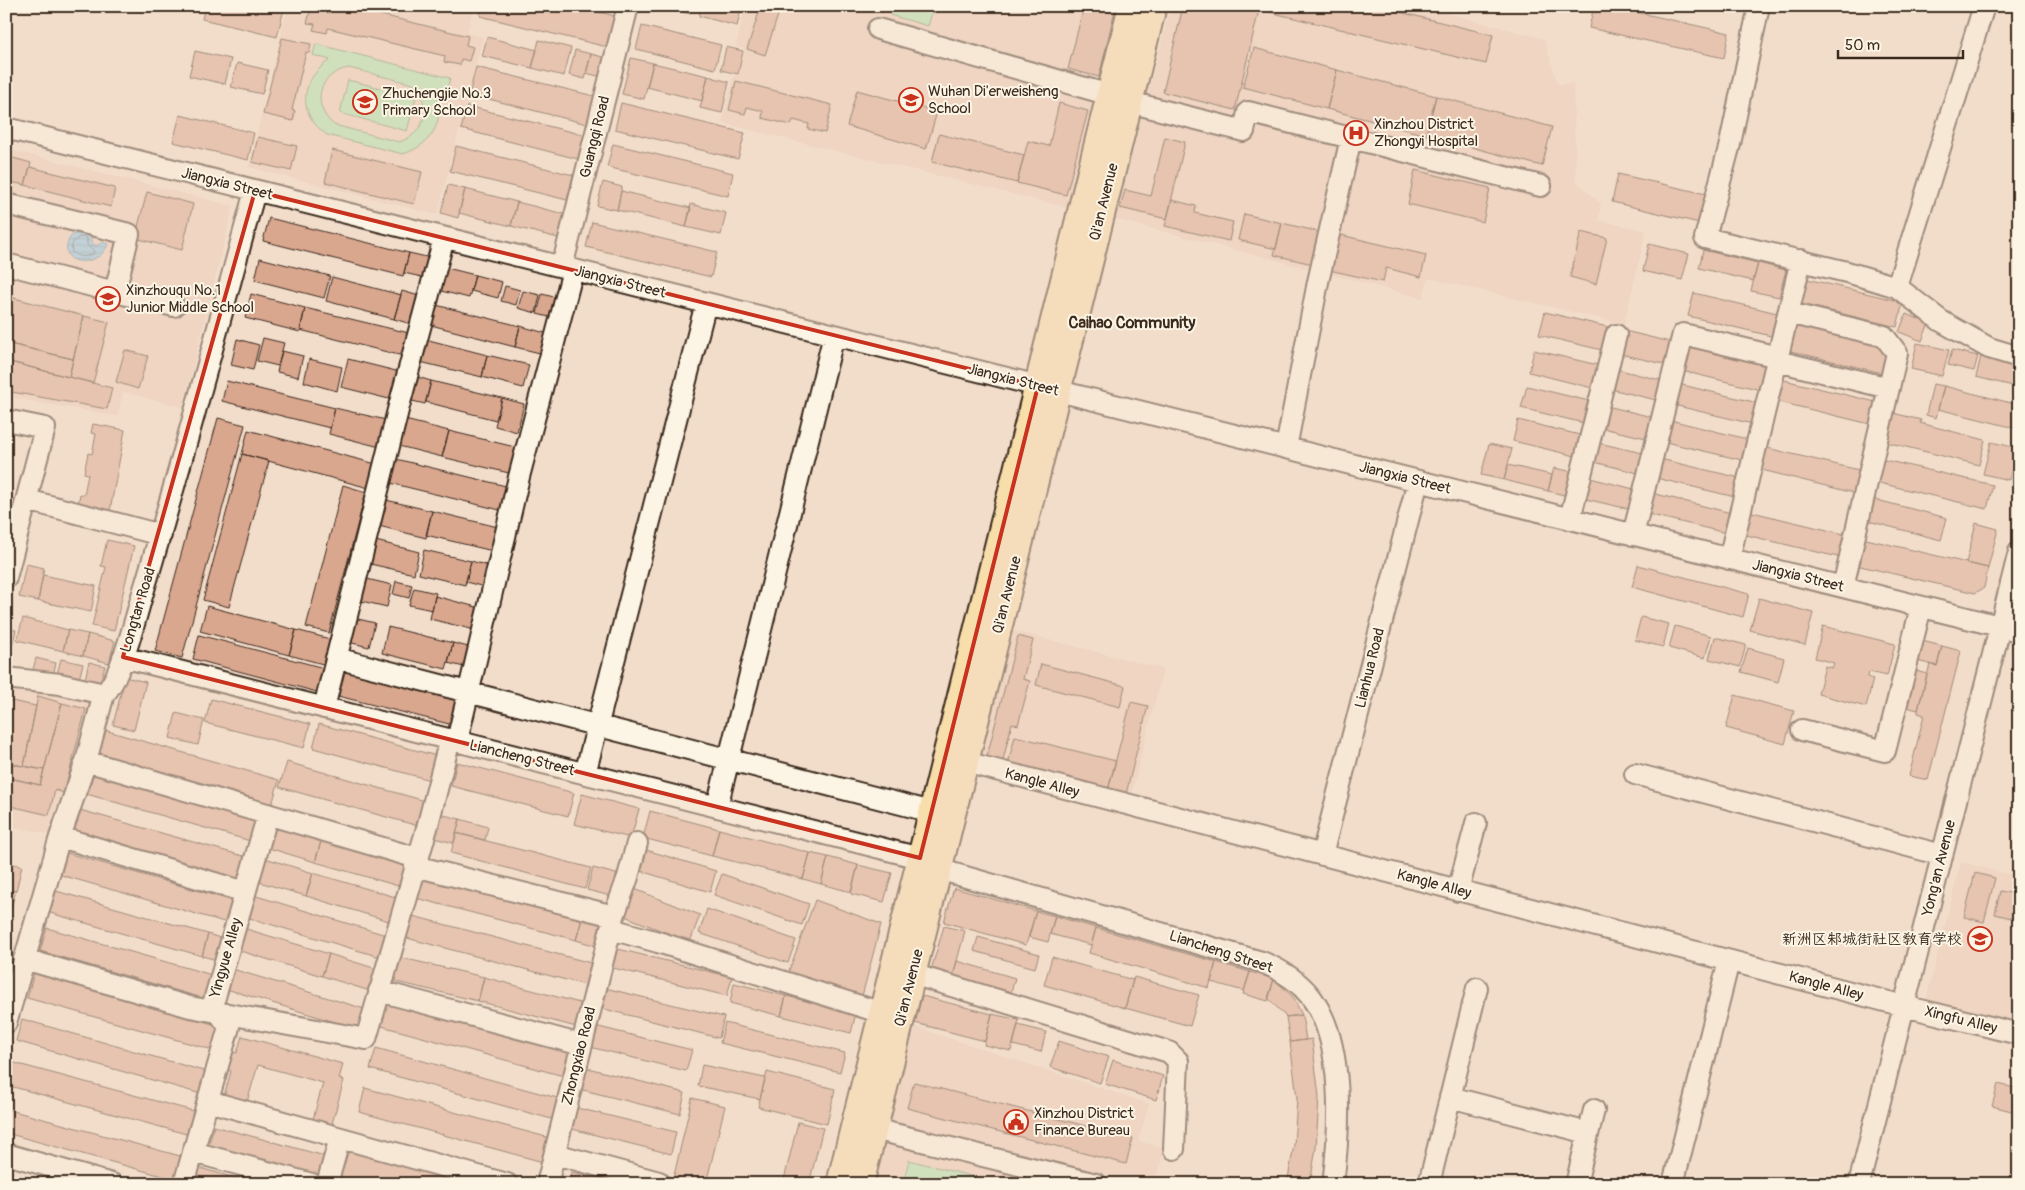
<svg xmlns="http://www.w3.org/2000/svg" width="2025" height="1190" viewBox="0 0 2025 1190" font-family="Pangolin,'LXGW WenKai TC',sans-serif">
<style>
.built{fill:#eaccb9}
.grass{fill:#a6e4ac;stroke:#708765;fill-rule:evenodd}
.water{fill:url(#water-rules);stroke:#698697}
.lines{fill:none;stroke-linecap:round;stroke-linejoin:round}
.shore{stroke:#5a686f;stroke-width:1}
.building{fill:#d9a68e;stroke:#3b2a1e}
.minor-casing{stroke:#3b2a1e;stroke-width:24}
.major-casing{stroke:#3b2a1e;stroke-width:30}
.minor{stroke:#fcf5e5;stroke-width:20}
.major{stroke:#f8deab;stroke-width:26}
.marked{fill:none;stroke:#c8321e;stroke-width:4;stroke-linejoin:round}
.labels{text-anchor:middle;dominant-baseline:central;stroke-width:4;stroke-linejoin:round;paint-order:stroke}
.poi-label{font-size:15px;fill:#3b2a1e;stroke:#fcf5e5;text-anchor:start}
.street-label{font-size:15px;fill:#3b2a1e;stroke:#fcf5e5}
.neighbourhood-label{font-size:16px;font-weight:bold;fill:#3b2a1e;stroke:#fcf5e5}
</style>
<defs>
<pattern id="water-rules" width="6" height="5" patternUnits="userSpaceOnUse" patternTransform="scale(1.25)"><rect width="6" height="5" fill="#88c4e8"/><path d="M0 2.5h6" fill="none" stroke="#709fbb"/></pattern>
</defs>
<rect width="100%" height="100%" fill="#f2ddcb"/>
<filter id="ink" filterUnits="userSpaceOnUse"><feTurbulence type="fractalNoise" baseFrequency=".02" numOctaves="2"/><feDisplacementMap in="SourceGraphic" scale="10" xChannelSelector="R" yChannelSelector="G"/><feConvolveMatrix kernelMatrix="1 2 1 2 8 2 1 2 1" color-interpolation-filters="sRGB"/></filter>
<g filter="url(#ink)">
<path class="built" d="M288,6h186l-7,27 16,4 -46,178 -188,-48z
M746,6h371l-47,202 -348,-85 12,-48 4,1 7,-27 -9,-3z
M1171,6h247l126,33 14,46 15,-2 3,98 25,23 -3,16 48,11 -22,93 -196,-46 -5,20 -308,-79z
M6,149l227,57 -50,201 -60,-15 -6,24 -111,-19z
M1011,630l152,39 -33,131 -153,-38z
M6,685l91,13 -26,100 -10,-3 -12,39 -43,-9z
M1961,862l58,15v146l-93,-22z
M912,1026l237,78 -11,37 27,8 -11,35h-282z"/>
<path class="grass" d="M893,6h41l-6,20 -38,-11z
M316,44l134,34 -3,12 -14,-4c14,31 2,58 -30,68l-76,-19c-31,-22 -27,-55 3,-75l-17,-5zM349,68l64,16c20,21 13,50 -14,58l-65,-17c-24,-20 -16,-52 15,-57z
M348,80l68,17 -9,34 -67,-18z
M909,1160l93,24h-99z"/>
<path class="water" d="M79,232h7l5,2 2,11h5l5,-3 5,2c-8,24 -50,23 -40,-2 2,-6 5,-8 11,-10z"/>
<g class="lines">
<path class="shore" d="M80,237l7,1v7l7,6 -1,3c-9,3 -14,4 -21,-2 -2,-7 2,-13 8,-15z"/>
</g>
<path class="building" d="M205,6h67l12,3 -7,28 -75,-18z
M319,6h25l124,30 -2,9 7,2 -4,14 -8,-2 -1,6 -16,-3 1,-6 -117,-28 -1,5 -14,-3 2,-6 -8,-1 4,-15 7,2z
M477,6h98l40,10 -8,31 -127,-31 1,-5 -5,-2z
M659,6h33l-2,8z
M702,6h40l-5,20 -38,-10z
M761,6h20l-16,49 -18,-6z
M1084,6h32l-17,71 -31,-8z
M1183,6h77l-25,104 -72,-18z
M1266,6h109l118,29 -7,29 -221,-53z
M1594,6h16l119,27 -5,25 -135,-30z
M642,26l79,19 -6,24 -79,-20z
M487,37l50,13 -5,18 -50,-12z
M282,38l29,6 -2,9 -3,-1 -14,58 3,1 -2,10 -30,-7z
M539,40l32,8 -7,28 -32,-8z
M726,47l17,4 -5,23 -17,-4z
M1254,48l83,22 -10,39 -84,-22z
M575,50l16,4 -6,25 -16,-4z
M195,51l36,8 -6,25 -36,-8z
M591,54l16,4 -5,19 -16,-4z
M631,58l22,5 -9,36 -22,-5z
M237,63l31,7 -6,24 -31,-7z
M653,63l55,13 -6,25 -55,-14z
M476,67l118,29 -7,28 -118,-30z
M1337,70l99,26 -10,39 -99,-26z
M708,76l21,6 -7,31 -22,-5z
M736,81l96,24 -7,28 -17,-4 1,-5 -16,-4 -2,5 -29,-7 1,-7 -16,-4 -2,7 -16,-4z
M857,90l80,22 -11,37 -79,-23z
M1436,96l116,31 -10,39 -116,-31z
M621,103l124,30 -7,26 -123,-30z
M1059,103l29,8 -22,84 -49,-12 11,-42 21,5z
M467,106l117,29 -6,24 -117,-30z
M180,115l74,18 -6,27 -75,-18z
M939,134l85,21 -7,28 -85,-21z
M258,137l39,9 -6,25 -39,-9z
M1165,137l20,5 -18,77 -47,-11 5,-18 26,6z
M613,144l120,29 -5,23 -121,-29z
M456,146l117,29 -6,25 -117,-29z
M332,150l90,22 -8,32 -89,-22z
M6,156l25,7 -6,22 -19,-4z
M30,167l85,21 -4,19 -86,-22z
M1415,170l75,18 -7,34 -75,-18z
M1618,174l88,20 -7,29 -87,-21z
M603,182l19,5 -5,23 -20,-4z
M448,185l17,4 -7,29 -17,-5z
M465,189l52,13 -6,24 -52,-13z
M621,191l70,17 -5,19 -69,-17z
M147,192l46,12 -11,46 -47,-12z
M1172,200l24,6 -1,7 38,9 -4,19 -64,-15z
M517,202l47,12 -6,24 -47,-12z
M691,204l35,9 -5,22 -35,-8z
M1244,214l38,9 -6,26 -38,-9z
M269,218l140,35 -6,23 -140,-35z
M592,222l125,30 -6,25 -125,-30z
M1282,223l42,10 -7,32 -43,-10z
M1581,232l26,6 -11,46 -26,-7z
M1337,234l89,21 -5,22 -35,-9 -3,14 -54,-12z
M1649,244l40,10 -7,26 -39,-9z
M1703,250l55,13 -5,18 -54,-13z
M409,253l22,5 -5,20 -22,-5z
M260,258l70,18 -6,22 -69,-18z
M1758,263l28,7 -7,27 -28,-6z
M443,267l32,8 -6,23 -32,-8z
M475,275l27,7 -4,16 -27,-7z
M332,277l69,18 -7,24 -68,-18z
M1803,278l100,24 -6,25 -100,-24z
M505,286l15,4 -4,15 -15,-4z
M402,291l17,5 -8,28 -17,-5z
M523,291l17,4 -4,18 -18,-5z
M1694,293l83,20 -6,23 -83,-20z
M251,294l54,14 -5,24 -55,-14z
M542,294l16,4 -5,20 -16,-4z
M6,296l78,20 -11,43 -67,-16z
M432,304l88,22 -5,21 -88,-23z
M305,308l104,25 -6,23 -103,-26z
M1545,312l67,16 -6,23 -67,-16z
M1906,314l23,9 -7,18 -23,-9z
M84,316l25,6 -16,61 -24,-6z
M1792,325l100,24 -6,25 -100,-24z
M520,326l29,8 -5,20 -29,-7z
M1621,330l53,13 -6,22 -52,-12z
M263,338l21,5 -6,23 -21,-5z
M421,338l66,17 -5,22 -66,-16z
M237,339l22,6 -6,25 -22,-5z
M6,343l67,16 -4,18 -63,-16z
M1917,343l32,7 -7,26 -31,-7z
M1684,345l83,21 -6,24 -83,-20z
M125,350l23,6 -10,33 -22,-7z
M1534,350l68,16 -6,23 -67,-17z
M1952,350l26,6 -4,15 -26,-6z
M282,351l21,5 -5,21 -21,-5z
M487,355l42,10 -6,23 -41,-11z
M1981,356l38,9v33l-4,-1 2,-10 -41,-10z
M309,359l33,8 -5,24 -33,-9z
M348,359l52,13 -7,28 -52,-13z
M6,361l106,27 -5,21 -101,-18z
M1612,368l52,13 -4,20 -53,-13z
M414,376l17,5 -6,23 -17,-4z
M1780,379l100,24 -6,22 -99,-24z
M227,381l108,27 -5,20 -108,-27z
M431,381l71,17 -6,22 -70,-18z
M1674,383l84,20 -5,21 -84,-20z
M1933,384l11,2 -8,32 -10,-3z
M1527,386l66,16 -5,22 -67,-16z
M1944,386l75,19v24l-81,-20z
M502,398l22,6 -7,28 -22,-6z
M1603,405l53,13 -6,21 -52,-12z
M335,408l51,12 -6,27 -51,-13z
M1893,413l28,7 -1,3 65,17 -6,25 -93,-23z
M218,418l27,7 -63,233 -27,-7z
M401,419l48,12 -7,26 -47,-12z
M1666,419l81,20 -5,21 -81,-19z
M1518,420l62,15 -5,21 -62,-15z
M93,424l32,6 -15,81 -32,-6 2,-11 4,1 4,-21 -4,-1 4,-20 4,1 4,-20 -5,-1z
M248,430l128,34 -7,24 -127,-34z
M449,431l70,17 -6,26 -71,-17z
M1594,442l53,12 -5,20 -52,-13z
M1991,442l26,6 -8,32 -26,-6z
M1489,444l23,5 -8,31 -23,-5z
M1763,447l100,24 -5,23 -100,-25z
M242,454l27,7 -40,146 -26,-7z
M392,458l118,29 -6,24 -118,-29z
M1656,458l84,20 -5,19 -83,-20z
M1880,459l113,26 -6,24 -112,-27z
M1508,465l44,10 -4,16 -44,-11z
M1554,468l20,4 -6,24 -20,-5z
M1586,477l52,13 -5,20 -52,-12z
M343,485l23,7 -37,141 -23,-6z
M1648,492l83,21 -5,20 -83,-20z
M382,499l50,12 -6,27 -51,-13z
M1873,499l74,19 -6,22 -73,-19z
M432,511l70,17 -5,24 -71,-17z
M1748,511l100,24 -6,23 -100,-24z
M1976,523l22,6 -10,39 -22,-5z
M1862,538l126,30 -4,20 -9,5 -119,-28z
M107,540l27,6 -20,85 -22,-5 14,-59 -5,-1z
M372,540l47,12 -5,22 -48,-11z
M424,550l47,11 -6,24 -46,-11z
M471,561l22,6 -5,21 -22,-6z
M26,564l18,4 -6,33 -19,-4z
M1638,565l111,29 -6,23 -111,-30z
M43,575l53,11 -5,26 -53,-11z
M363,578l29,7 -5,22 -30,-7z
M396,581l16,4 -3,13 -16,-4z
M414,588l22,5 -4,17 -23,-5z
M435,596l49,13 -5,22 -49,-12z
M1759,598l54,15 -8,32 -55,-15z
M207,606l89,24 -7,25 -89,-24z
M1641,617l28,7 -6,23 -28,-7z
M23,618l45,12 -5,21 -46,-11z
M354,618l21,5 -6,24 -21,-5z
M1675,626l36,10 -6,22 -36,-10z
M1823,626l72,18 -8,32 -18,-4 -1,5 5,2 -7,28 -48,-13 7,-28 7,2 2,-5 -19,-5z
M388,627l65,16 -7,26 -64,-16z
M6,628l10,2 -6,25 -4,-1z
M68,630l20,4 -5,22 -20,-5z
M296,630l34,9 -7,25 -34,-9z
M88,634l27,7 -6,22 -26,-7z
M199,635l125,33 -7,24 -124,-33z
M1018,636l15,4 -10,39 7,2 -12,44 -6,-2 -10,41 -16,-4z
M1715,637l31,8 -6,22 -31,-8z
M1922,641l20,5 -5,20 -20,-5z
M453,643l23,6 -4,20 -24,-6z
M1942,646l19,5 -33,129 -19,-4 15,-61 -6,-2v-3l12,-46 7,2z
M1748,648l36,10 -6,24 -37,-10z
M36,658l20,5 -3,12 -20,-5z
M61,659l22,5 -4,15 -22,-5z
M89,662l16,4 -5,17 -15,-4z
M1041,664l84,22 -5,21 -84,-22z
M341,668l119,31 -7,26 -119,-30z
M1916,671l11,3 -9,36 -12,-3z
M125,677l21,5 -12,48 -21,-5z
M1735,695l59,16 -9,33 -59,-16z
M38,696l24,7 -18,67 -20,-4z
M211,699l99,25 -6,24 -99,-25z
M6,700l30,6 -12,60 -18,-3z
M1131,702l17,4 -22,88 -18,-4z
M62,703l24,6 -22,84 -9,-3 -6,25 -43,-10v-28l34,8z
M176,713l28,7 -6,25 -28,-7z
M319,724l118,32 -7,24 -117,-32z
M104,730l175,50 -7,25 -175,-50z
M1015,736l101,25 -8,29 -100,-26z
M287,762l142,40 -7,25 -143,-40z
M457,762l117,31 -6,23 -117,-30z
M12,764l32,6 -4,15 -31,-7z
M89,773l171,48 -6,21 -171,-49z
M582,794l57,15 -8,29 -57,-14z
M80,810l170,48 -7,22 -169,-48z
M650,811l69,18 -7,27 -69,-18z
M440,814l20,5 -6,24 -20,-5z
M460,819l28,8 -3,13 -29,-7z
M272,823l50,15 -7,24 -50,-15z
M719,829l91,24 -7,26 -91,-23z
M456,833l135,35 -6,21 -134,-36z
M322,838l86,26 -6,23 -87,-25z
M643,849l73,22 -6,21 -73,-22z
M67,853l170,49 -6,22 -170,-49z
M810,853l18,4 -7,27 -18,-5z
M262,857l51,16 -7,23 -50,-15z
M828,857l30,8 -7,27 -30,-8z
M6,862l16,4 -6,25 -10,-2z
M858,865l34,8 -8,29 -33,-8z
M593,868l27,7 -5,22 -28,-7z
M313,873l86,25 -7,24 -86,-26z
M1975,873l20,5 -11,44 -20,-5z
M722,874l87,30 -7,21 -88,-30z
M417,876l165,43 -6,21 -164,-43z
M632,888l68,27 -10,27 -68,-27z
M954,888l82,23 -10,34 -82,-23z
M6,889l10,2 -10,34z
M56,891l152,43 -6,22 -152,-43z
M2000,891l19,4v25l-24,-6z
M253,895l133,40 -6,22 -134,-40z
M815,900l66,24 -20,76 -74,-24z
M707,909l89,31 -8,23 -89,-30z
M1036,911l19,5 -7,26 -19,-5z
M409,915l182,48 -6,22 -182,-48z
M583,915l24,6 -7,26 -24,-7z
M1055,916l41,12 -5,17 -41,-11z
M944,926l21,5 -12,45 -22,-6z
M47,928l165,47 -6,24 -166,-48z
M243,928l86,26 -7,22 -85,-26z
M1096,928l120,34 -7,26 -120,-35z
M208,934l15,5 -6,21 -15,-4z
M978,937l61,17 -4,14 -61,-17z
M610,947l122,30 -5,19 -122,-30z
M329,954l51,16 -7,22 -51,-16z
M398,957l86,20 -6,24 -86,-20z
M1052,957l81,23 -8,28 -81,-23z
M957,961l58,17 -4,14 -58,-16z
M1216,962l34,10 -6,19 -33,-9z
M229,968l136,41 -7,20 -135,-41z
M1250,972l24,7 -6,22 -25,-7z
M34,973l186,53 -7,24 -186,-52z
M484,977l103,28 -7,23 -102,-27z
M1134,977l65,18 -9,31 -65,-18z
M1274,979l19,18 9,18 -16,2 -18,-19z
M734,983l52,13 -5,20 -51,-13z
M601,987l123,30 -5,21 -123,-31z
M786,996l70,17 -5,20 -70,-17z
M922,996l70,18 -7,27 -70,-18z
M385,1002l189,52 -7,23 -189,-52z
M992,1014l27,6 -8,31 -27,-6z
M1302,1015l4,25 -16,2 -4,-25z
M22,1019l185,53 -6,22 -185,-53z
M725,1023l120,30 -5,19 -120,-29z
M1018,1025l28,7 -5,20 -28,-7z
M595,1026l97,24 -6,21 -96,-24z
M242,1036l101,28 -4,15 5,1 -12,44 -19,-5 10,-36 -65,-18 -11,37 -23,-6 7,-25 -8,-2 5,-18 9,2z
M1312,1039l7,58 -3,51 -6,36h-23l7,-39 3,-47 -7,-56z
M1059,1041l50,16 -9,26 -50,-16z
M376,1048l185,51 -6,21 -185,-51z
M1113,1060l50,16 -7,24 -51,-16z
M7,1061l190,51 -7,23 -184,-50z
M702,1065l63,13 -5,21 -62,-13z
M584,1067l101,26 -5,21 -101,-25z
M767,1072l68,17 -8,35 -69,-17z
M914,1082l219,56 -7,26 -219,-56z
M1998,1084l21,5v24l-27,-7z
M365,1088l185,50 -7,24 -184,-50z
M692,1098l33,8 -19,78h-34z
M573,1107l103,25 -5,22 -103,-26z
M6,1109l178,48 -7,23 -171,-47z
M798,1122l25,6 -14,56h-26z
M214,1126l111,30 -6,24 -112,-30z
M341,1149l109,30 -1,5h-95l-21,-6z
M196,1167l61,17h-65z
M571,1172l63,12h-65z"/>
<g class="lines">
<defs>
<path id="minor" d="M1759,6l-29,138 -25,94 142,34 50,15 44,34 48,27 30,9
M878,29l232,66
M1129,102l115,29 4,-19 293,74
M6,128l2013,503
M6,204l123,30 -14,58 -109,-28
M562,267l66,-261
M1897,287l87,-281
M115,292l59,14
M1788,313l96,23 13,17 -54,234
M1777,361l112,27
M6,420l39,8 -39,150
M1286,448l32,-166 33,-144
M27,500l134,35
M1570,519l46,-184
M1633,535l50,-201 95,23
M1729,559l72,-299
M123,657l797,201
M336,658l596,154
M6,678l54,6 44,10
M324,708l74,-298 46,-172
M1802,730l83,21 36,-144
M457,741l62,-264 54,-207
M86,761l331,97
M965,762l939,244 115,28
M585,774l121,-471
M1635,774l307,81
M717,807l117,-472
M60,837l185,55
M1322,855l96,-374
M415,866l199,50
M938,869l324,93c19,8 36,18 49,35 34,45 29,133 22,187
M1458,891l18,-68
M611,929l47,13 224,71
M24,959l166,48 176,32 61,-211 23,-89
M912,974l257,78 9,9 -4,88
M379,991l203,54
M6,1023l54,-186 26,-76 18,-67c17,-15 31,-75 38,-98 41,-134 76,-270 113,-405
M1450,1097l138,36
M208,1101l299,83
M874,1129l222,55
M193,1152l119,32
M6,1154l106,30
M555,1154l104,28
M184,1184l45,-157 -16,-23 55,-190
M327,1184l13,-46
M547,1184l67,-268 14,-39 9,-34
M1429,1184l48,-196
M1576,1184l18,-74
M1673,1184l56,-223
M1859,1184l160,-632"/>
<path id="major" d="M840,1184l292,-1178
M860,1184l293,-1178"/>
</defs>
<use href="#minor" class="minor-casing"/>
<use href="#major" class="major-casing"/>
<use href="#minor" class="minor"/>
<use href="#major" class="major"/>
</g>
</g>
<path d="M0 0H2025V1190H0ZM255,191l783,195 -118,472 -797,-201z" fill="#f2ddcb" fill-opacity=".55" fill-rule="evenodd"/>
<path class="marked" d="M255,191l783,195 -118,472 -797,-201z"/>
<defs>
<symbol id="school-ring" viewBox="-11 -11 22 22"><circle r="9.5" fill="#fcf5e5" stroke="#c8321e" stroke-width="1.5"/><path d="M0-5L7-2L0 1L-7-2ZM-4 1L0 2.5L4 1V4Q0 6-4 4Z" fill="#c8321e"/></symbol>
<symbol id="hospital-ring" viewBox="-11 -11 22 22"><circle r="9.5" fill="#fcf5e5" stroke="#c8321e" stroke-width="1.5"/><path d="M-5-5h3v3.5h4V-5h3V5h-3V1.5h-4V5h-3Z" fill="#c8321e"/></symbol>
<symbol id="civic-ring" viewBox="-11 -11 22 22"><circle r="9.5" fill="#fcf5e5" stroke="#c8321e" stroke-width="1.5"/><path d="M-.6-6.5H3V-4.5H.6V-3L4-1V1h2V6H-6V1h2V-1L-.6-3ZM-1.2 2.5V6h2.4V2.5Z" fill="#c8321e"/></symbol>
</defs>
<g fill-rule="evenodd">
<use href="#school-ring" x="897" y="86" width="28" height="28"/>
<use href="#school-ring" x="351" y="88" width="28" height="28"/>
<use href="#hospital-ring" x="1342" y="119" width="28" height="28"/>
<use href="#school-ring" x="94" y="285" width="28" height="28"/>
<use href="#school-ring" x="1966" y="925" width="28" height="28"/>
<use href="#civic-ring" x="1002" y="1108" width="28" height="28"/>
</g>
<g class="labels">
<g class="poi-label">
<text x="928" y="91">Wuhan Di'erweisheng<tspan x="928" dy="17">School</tspan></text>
<text x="382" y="93">Zhuchengjie No.3<tspan x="382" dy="17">Primary School</tspan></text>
<text x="1374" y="124">Xinzhou District<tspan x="1374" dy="17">Zhongyi Hospital</tspan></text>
<text x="126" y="290">Xinzhouqu No.1<tspan x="126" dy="17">Junior Middle School</tspan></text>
<text x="1962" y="939" text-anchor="end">新洲区邾城街社区教育学校</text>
<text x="1034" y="1113">Xinzhou District<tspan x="1034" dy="17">Finance Bureau</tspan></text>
</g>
<g class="street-label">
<text transform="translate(595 137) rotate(-76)">Guangqi Road</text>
<text transform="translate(227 184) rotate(14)">Jiangxia Street</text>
<text transform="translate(1104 202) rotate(-76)">Qi'an Avenue</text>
<text transform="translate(620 282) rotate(14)">Jiangxia Street</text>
<text transform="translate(1013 380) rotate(14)">Jiangxia Street</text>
<text transform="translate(1405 478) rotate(14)">Jiangxia Street</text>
<text transform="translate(1798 576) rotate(14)">Jiangxia Street</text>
<text transform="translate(1007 595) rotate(-76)">Qi'an Avenue</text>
<text transform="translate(138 610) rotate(-73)">Longtan Road</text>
<text transform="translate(1370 668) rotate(-76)">Lianhua Road</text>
<text transform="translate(522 758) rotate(14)">Liancheng Street</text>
<text transform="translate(1042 783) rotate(15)">Kangle Alley</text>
<text transform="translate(1939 868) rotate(-76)">Yong'an Avenue</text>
<text transform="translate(1434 884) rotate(15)">Kangle Alley</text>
<text transform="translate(1221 952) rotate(18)">Liancheng Street</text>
<text transform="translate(226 958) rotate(-74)">Yingyue Alley</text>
<text transform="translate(1826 986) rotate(15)">Kangle Alley</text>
<text transform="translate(909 988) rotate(-76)">Qi'an Avenue</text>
<text transform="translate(1961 1020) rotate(14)">Xingfu Alley</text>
<text transform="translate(579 1056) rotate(-76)">Zhongxiao Road</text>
</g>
<g class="neighbourhood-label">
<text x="1132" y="323">Caihao Community</text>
</g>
</g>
<rect width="2025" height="1190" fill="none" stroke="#fcf5e5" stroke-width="25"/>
<rect x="12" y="12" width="2000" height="1165" fill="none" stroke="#3b2a1e" stroke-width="2" filter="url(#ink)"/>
<path d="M1838 50v8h125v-8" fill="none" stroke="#3b2a1e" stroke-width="2.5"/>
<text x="1845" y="50" font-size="15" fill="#3b2a1e" stroke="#fcf5e5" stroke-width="4" paint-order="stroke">50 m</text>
</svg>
